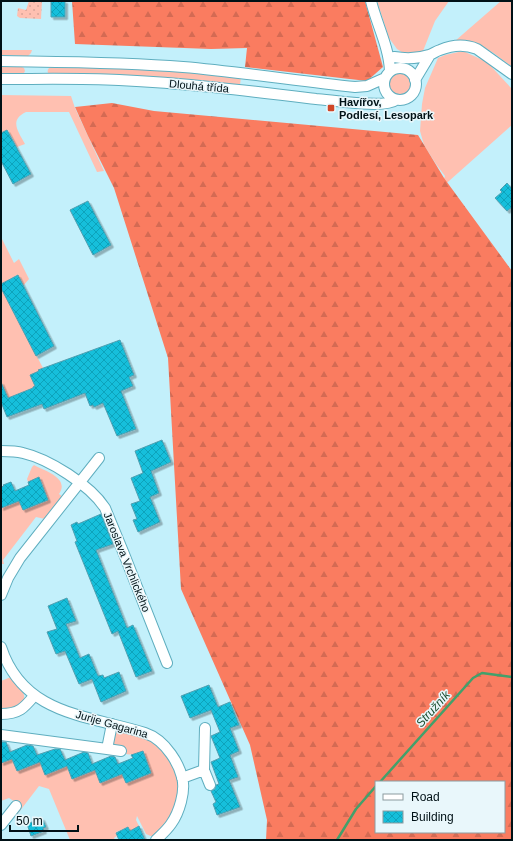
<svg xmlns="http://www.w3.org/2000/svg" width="513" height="841" viewBox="0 0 513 841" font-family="Arial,sans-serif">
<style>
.grass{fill:#ffc0b1}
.forest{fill:url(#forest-firs);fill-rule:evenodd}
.garden{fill:url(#garden-dots)}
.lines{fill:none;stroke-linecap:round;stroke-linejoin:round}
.stream{stroke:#42a06b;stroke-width:2.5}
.building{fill:url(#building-cross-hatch);stroke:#519fb0;filter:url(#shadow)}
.street-casing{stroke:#5faebf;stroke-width:12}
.street{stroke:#fff;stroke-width:10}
.poi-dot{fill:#d04627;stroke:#e9f7fb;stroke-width:1.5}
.labels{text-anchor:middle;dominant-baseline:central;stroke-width:3;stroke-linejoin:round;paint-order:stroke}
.street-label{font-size:11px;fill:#001116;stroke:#e9f7fb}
.poi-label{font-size:11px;font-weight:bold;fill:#001116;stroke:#e9f7fb;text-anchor:start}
.water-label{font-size:12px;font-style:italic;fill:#1b4d2f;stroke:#e9f7fb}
</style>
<defs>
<pattern id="forest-firs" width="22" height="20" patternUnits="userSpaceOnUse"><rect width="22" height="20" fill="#fa7c60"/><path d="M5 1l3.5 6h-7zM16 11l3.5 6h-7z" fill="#d46a53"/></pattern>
<pattern id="garden-dots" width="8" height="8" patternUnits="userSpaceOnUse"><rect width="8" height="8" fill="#ffc0b1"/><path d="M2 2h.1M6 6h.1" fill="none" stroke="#d9a498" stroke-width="1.8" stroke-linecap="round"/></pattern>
<pattern id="building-cross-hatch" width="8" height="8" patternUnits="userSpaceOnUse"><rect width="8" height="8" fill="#14bfdb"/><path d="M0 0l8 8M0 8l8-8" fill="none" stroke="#11a3bb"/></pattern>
<filter id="shadow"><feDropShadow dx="2.5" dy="2.5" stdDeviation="0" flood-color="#0004"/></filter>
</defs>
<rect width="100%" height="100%" fill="#c3f0fb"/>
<path class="grass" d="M377,1h72l-14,20 -12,30 -6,3h-12l-8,-5 -8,-11z
M501,1h11v66c-18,-14 -33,-27 -57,-26z
M1,50h31l-1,3 -3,3 -27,-1z
M463,51l24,11 25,27v36l-72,64 5,-13 -9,-12 -12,-19 -4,-14 2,-27 3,-16 13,-30 7,-3z
M1,67h21l2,1 1,3 -1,2 -3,1h-20z
M51,67l96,2 94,8 -1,8 -190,-10 -2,-2c-1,-2 0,-5 3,-6z
M389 84a11 11 0 1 1 22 0a11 11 0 1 1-22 0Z
M1,95l70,1 4,12 29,63 -7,1 -28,-60h-43c-17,8 -8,19 -1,32l-8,3 -9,-17 -7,3z
M1,237l13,26 5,-4 10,20 -6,7 -6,-11 -16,9z
M1,288l42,80 -4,2v1l-9,4 5,11 -6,4 -21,8 -7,-6z
M34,465c11,6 36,13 25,29l4,3 -18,22 -9,-2 -33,43 1,4h-3v-56l18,-7 4,9 25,-10 -3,-8 -1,1 -3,-7 2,-1 -4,-7 -11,4 -1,-3 5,-12z
M11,677c5,6 15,14 13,23 -1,3 -5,5 -7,8l-16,2v-29z
M114,730l27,5 17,9 13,18 7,13 1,15 -3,14 -4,10 -8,13 -11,10 -7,-3 -9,-18 -1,4 3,6 -9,5 -2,-4 -12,5 1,4 -3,2 1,2h-45l-21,-51 -10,-3 -23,30 -2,-3 1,-11 -6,-4 -8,3v-38l11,-4 6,12 22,-9 5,13 22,-9 5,13 23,-9 5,13 22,-9 4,9 25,-10 -3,-8 -1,1 -1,-8 -3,-7c-16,6 -18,4 -31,-6z"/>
<path class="forest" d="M72,1h293l18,66 -16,14 -122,-14 2,-19 -36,1 -136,-5z
M112,103l42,8 264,24 26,43 68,93v569h-246l1,-20 -17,-75 -69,-156 -13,-231 -54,-170 -26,-52 -13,-29zM376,782h128v50h-128z"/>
<path class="garden" d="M29,1h13l-1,18 -21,-1 -3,-2 1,-8 8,2z"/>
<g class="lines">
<path class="stream" d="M380,782l93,-104 9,-5 30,4
M337,840l19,-31 20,-23"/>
</g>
<path class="building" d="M51,1h14v16h-14z
M7,130l24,44 -18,10 -12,-23v-28z
M507,183l5,6v18l-5,4 -12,-13 7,-6 -2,-2z
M88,201l23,44 -18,10 -23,-45z
M18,275l36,71 -18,10 -35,-68v-4z
M120,340l14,35 -5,2 4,9 -12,5 15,38 -19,7 -14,-33 -9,4 -1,-2 -3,1 -5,-13 -41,16 -2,-5 -35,13 -6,-15v-20l7,16 25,-10v-1l2,-1 -5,-11 9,-4 -1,-1z
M162,440l9,22 -20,9 8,22 -9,4 10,25 -22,10 -5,-12 4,-1 -6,-15 9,-3 -9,-23 12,-5 -8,-22z
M39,477l9,23 -25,10 -4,-9 -18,7v-21l3,-1 -1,-1 8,-3 4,9 14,-6 -1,-3z
M101,514l12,30 -17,6 31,78 6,-3 19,46 -16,6 -18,-46 -6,3 -37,-92 2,-1 -6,-16 6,-3 1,2z
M67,598l9,23 -10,3 14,34 9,-4 9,22 5,-1 1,3 15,-6 7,19 -25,11 -9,-23 -13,5 -14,-33 -9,3 -9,-22 10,-3 -9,-23z
M209,685l9,22 12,-5 9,23 -9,3 9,23 -9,4 8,22 -9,3 11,27 -23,8 -4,-11 3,-2 -5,-11 4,-2 1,-4 3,-1 -8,-22 9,-4 -9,-22 9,-4 -9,-22 -21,8 -9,-22z
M1,742h5l4,10 17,-7 6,1 4,9 18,-6h5l5,11 19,-8 4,1 4,11 19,-8 4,1 3,7 15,-6 -2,-3 12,-4 8,22 -25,10 -4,-9 -22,9 -5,-13 -23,9 -5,-13 -22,9 -5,-13 -23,9 -5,-12 -11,4z
M42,818l4,9 -3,1 1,3 -13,5 -4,-12z
M139,826l6,14h-26l-3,-7 12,-6 2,4z"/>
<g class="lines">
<defs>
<path id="street" d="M371,1c6,24 18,46 19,70
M394,57c12,2 23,2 35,-2 4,-1 7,-4 11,-5 12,-5 25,-6 37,-1l35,25
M1,61c61,1 122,1 182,6 58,5 115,14 172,20l12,-1 18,-8
M384 84a16 16 0 1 1 32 0a16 16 0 1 1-32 0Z
M1,79c39,0 79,-1 118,1 66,3 131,11 197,19 16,1 68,10 80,1
M415,80l15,-25
M1,451c7,0 15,0 22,2 26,6 67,32 82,55l19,46 43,109
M1,595l7,-17 12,-20 79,-100
M1,647c22,68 86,68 144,86 12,4 19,11 26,21 5,7 9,15 11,23 4,14 -3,36 -11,47 -4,6 -10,11 -15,16
M1,714c18,0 23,-6 33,-18
M1,735l106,14 5,-25
M107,749l14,2
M204,770l6,15
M182,778l22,-8 1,-42
M1,825l15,-19"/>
</defs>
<use href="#street" class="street-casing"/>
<use href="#street" class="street"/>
</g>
<rect class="poi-dot" x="327" y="104" width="8" height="8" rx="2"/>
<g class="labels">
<g class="street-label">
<text transform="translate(199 86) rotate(5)">Dlouhá třída</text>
<text transform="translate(127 562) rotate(68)">Jaroslava Vrchlického</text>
<text transform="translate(112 724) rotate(16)">Jurije Gagarina</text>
</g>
<g class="poi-label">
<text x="339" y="102">Havířov,<tspan x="339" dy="13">Podlesí, Lesopark</tspan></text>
</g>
<g class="water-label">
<text transform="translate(433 709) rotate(-48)">Stružník</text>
</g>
</g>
<rect width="513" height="841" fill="none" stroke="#001116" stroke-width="4"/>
<rect x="375" y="781" width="130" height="52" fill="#e9f7fb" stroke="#8c9b9f"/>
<rect x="383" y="794" width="20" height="6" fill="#ffffff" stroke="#8c9b9f"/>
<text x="411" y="801" font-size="12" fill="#001116">Road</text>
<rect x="383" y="811" width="20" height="12" fill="url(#building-cross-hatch)" stroke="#8c9b9f"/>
<text x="411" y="821" font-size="12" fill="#001116">Building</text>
<path d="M10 825v6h68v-6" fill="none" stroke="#001116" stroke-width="2"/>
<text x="16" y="825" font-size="12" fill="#001116" stroke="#e9f7fb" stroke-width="3" paint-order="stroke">50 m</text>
</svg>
